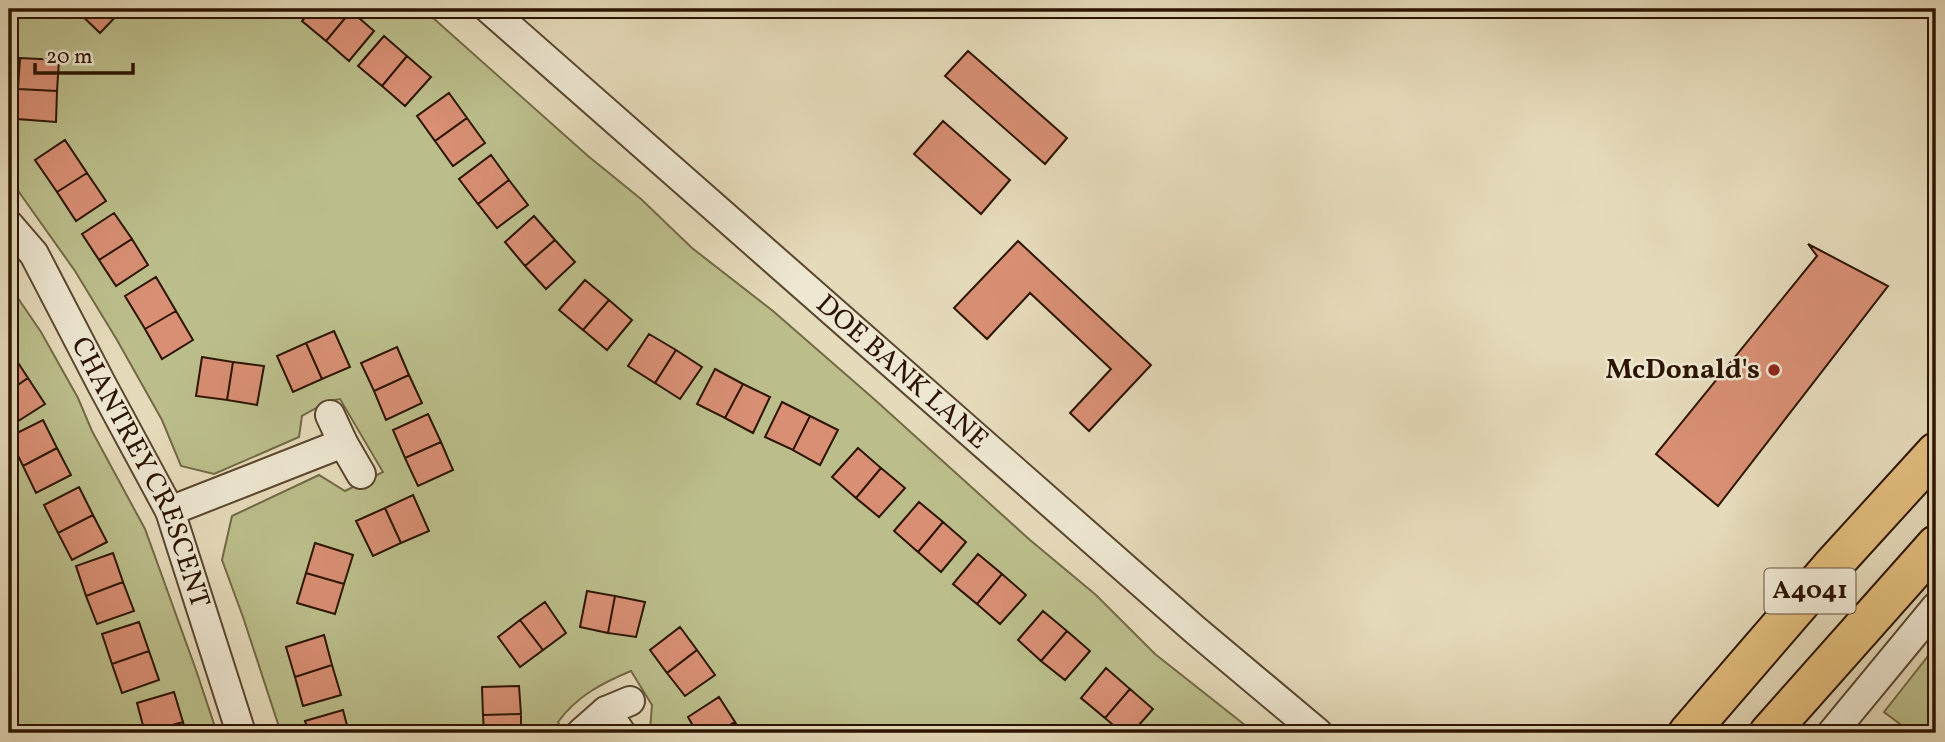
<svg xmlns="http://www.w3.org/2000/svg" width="1945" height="742" viewBox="0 0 1945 742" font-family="Vollkorn,serif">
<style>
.green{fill:#bbbe8b;stroke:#746946;stroke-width:2}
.building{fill:#d88f74;stroke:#2c1400;stroke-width:2}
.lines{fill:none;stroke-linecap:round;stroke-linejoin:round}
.street-casing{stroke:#5a462e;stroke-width:32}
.highway-casing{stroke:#2c1400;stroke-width:42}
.street{stroke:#eee7d2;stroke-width:28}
.highway{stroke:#e2bd7d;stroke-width:38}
.poi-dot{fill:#8f2418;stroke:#eee7d2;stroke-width:2.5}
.labels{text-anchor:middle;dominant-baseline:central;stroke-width:5;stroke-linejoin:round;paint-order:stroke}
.shield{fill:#eee7d2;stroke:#66533f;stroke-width:2}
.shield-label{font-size:26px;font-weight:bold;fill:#2c1400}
.poi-label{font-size:28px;font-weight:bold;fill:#2c1400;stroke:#eee7d2;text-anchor:end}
.street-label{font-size:28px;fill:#2c1400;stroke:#eee7d2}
</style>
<rect width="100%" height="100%" fill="#e5daba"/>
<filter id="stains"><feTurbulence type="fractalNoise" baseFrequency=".00286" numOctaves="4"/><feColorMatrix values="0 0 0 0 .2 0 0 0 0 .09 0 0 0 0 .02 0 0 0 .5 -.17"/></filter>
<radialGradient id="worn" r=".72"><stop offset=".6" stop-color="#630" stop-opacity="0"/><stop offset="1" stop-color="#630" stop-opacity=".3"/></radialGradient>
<path class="green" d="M9,9h414l165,147 53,43 51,49 81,63 101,88 156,141 66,55 59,59 100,79h-602l-3,-3 2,-25 -21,-34c-29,12 -54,25 -73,51l6,11h-283l-38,-116 -21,-57 10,-44 87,-41 26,16 38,-19 -43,-73 -11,2 -27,15 -3,21 -85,37 -33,-8 -19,-46 -45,-80 -42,-69 -66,-93z
M9,285l32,47 37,66 14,33 53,98 51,141 21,63h-208v-40l5,-1 -5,-28z
M1936,646v87h-24l-28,-21z"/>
<path class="building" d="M75,9h45l2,1 -22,23z
M312,9h37l2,2 -25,30 -24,-20z
M351,11l23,20 -25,30 -23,-20z
M384,36l23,20 -25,30 -24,-20z
M968,51l99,87 -22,26 -100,-88z
M407,56l24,21 -26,29 -23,-20z
M20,58l39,2 -2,31 -39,-2z
M18,89l39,2 -1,31 -39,-3z
M449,93l18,25 -32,23 -18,-25z
M467,118l18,25 -32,23 -18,-25z
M943,121l67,59 -29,34 -67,-60z
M65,140l22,33 -30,19 -22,-32z
M491,155l18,25 -31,24 -19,-25z
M87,173l19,28 -30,20 -19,-29z
M509,180l19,25 -31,23 -19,-24z
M114,213l18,26 -33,21 -17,-26z
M534,216l21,24 -30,26 -20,-24z
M132,239l16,26 -32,21 -17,-26z
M555,240l20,22 -29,27 -21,-23z
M1018,241l133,124 -62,66 -19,-18 41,-44 -81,-76 -43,46 -33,-31z
M1808,244l80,42 -170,220 -62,-52 161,-198z
M156,277l20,34 -31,18 -20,-33z
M585,280l24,20 -26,30 -24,-20z
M609,300l23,20 -25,30 -24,-20z
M176,311l17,29 -31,19 -17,-30z
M334,331l16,36 -28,12 -16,-36z
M649,334l27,16 -21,33 -27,-17z
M306,343l16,36 -29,13 -16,-36z
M397,347l12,28 -35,16 -13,-28z
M676,350l26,17 -22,32 -25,-16z
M11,352l17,26 -19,13v-38z
M202,357l31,5 -6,38 -31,-4z
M233,362l31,4 -7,39 -30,-5z
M715,369l28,15 -18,34 -28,-14z
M409,375l13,28 -36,17 -12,-29z
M28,378l17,26 -33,21 -3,-4v-30z
M743,384l27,13 -17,36 -28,-15z
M782,402l28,14 -17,34 -28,-13z
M428,414l13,28 -36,16 -12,-28z
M810,416l28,14 -18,35 -27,-15z
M43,420l14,28 -34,18 -14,-29z
M441,442l12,28 -35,16 -13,-28z
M57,448l14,27 -35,18 -13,-27z
M858,448l23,20 -25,30 -24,-21z
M881,468l24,20 -26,29 -23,-19z
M79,487l14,28 -35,18 -14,-28z
M413,495l16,36 -28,12 -16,-35z
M919,502l24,20 -25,30 -24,-21z
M385,508l16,35 -28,13 -17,-35z
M93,515l14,27 -35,18 -14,-27z
M943,522l23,20 -25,30 -23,-20z
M315,543l38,12 -9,29 -38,-11z
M113,553l10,29 -37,14 -10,-30z
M978,554l24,20 -25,30 -24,-20z
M306,573l38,11 -9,30 -38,-11z
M1002,574l24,21 -26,29 -23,-20z
M123,582l11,29 -37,13 -11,-28z
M587,591l28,5 -7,37 -28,-6z
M615,596l30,6 -9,35 -28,-4z
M545,602l21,31 -23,17 -23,-30z
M1043,611l24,20 -26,30 -23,-21z
M520,620l23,30 -23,17 -22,-30z
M139,622l10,29 -37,13 -10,-30z
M680,627l17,23 -30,23 -17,-23z
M1067,631l23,20 -25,29 -24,-19z
M324,635l8,30 -37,12 -9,-30z
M697,650l18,25 -30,21 -18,-23z
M149,651l10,29 -37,13 -10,-29z
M332,665l9,30 -38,11 -8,-29z
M1106,668l24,21 -25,29 -24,-20z
M519,686l2,28 -38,1 -1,-28z
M1130,689l23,20 -21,24h-10l-17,-15z
M174,692l9,30 -38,11 -8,-30z
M719,697l16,25 -19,11h-19l-9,-16z
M343,710l6,23h-40l-4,-12z
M521,714v19h-37l-1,-18z
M183,722l3,11h-41z
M735,722l6,11h-25z"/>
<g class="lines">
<defs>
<g id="street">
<path id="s1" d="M489,9l705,620 124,104"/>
<path id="s2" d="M9,225l25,29 68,131 68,126 71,222"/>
<path d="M330,415l13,28"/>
<path d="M170,511l173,-68 18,31"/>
<path d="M581,733l25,-22"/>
<path d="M621,733l-15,-22 24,-10"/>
<path d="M1832,733l104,-126"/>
</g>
<path id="highway" d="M1688,733l145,-168 103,-113
M1769,733l167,-188"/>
</defs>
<use href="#street" class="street-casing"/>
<use href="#highway" class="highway-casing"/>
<use href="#street" class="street"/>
<use href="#highway" class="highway"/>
</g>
<circle class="poi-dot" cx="1774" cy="370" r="7"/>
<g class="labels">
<rect class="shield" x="1764.5" y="568.5" width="91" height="45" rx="5"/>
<g class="shield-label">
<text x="1810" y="591">A4041</text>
</g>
<g class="poi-label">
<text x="1760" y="370">McDonald's</text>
</g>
<g class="street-label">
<text stroke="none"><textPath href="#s1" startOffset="550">DOE BANK LANE</textPath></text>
<text stroke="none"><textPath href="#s2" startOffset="282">CHANTREY CRESCENT</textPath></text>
</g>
</g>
<rect width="1945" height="742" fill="none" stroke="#e5daba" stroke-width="35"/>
<rect x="10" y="10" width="1924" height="721" fill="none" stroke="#2c1400" stroke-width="3.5"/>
<rect x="18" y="18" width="1910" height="707" fill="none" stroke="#2c1400" stroke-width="2"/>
<path d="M35 63v10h98v-10" fill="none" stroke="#2c1400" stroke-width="3.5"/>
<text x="46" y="63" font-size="21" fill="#2c1400" stroke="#eee7d2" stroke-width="5" paint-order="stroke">20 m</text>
<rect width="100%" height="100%" filter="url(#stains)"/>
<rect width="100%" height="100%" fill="url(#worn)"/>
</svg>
